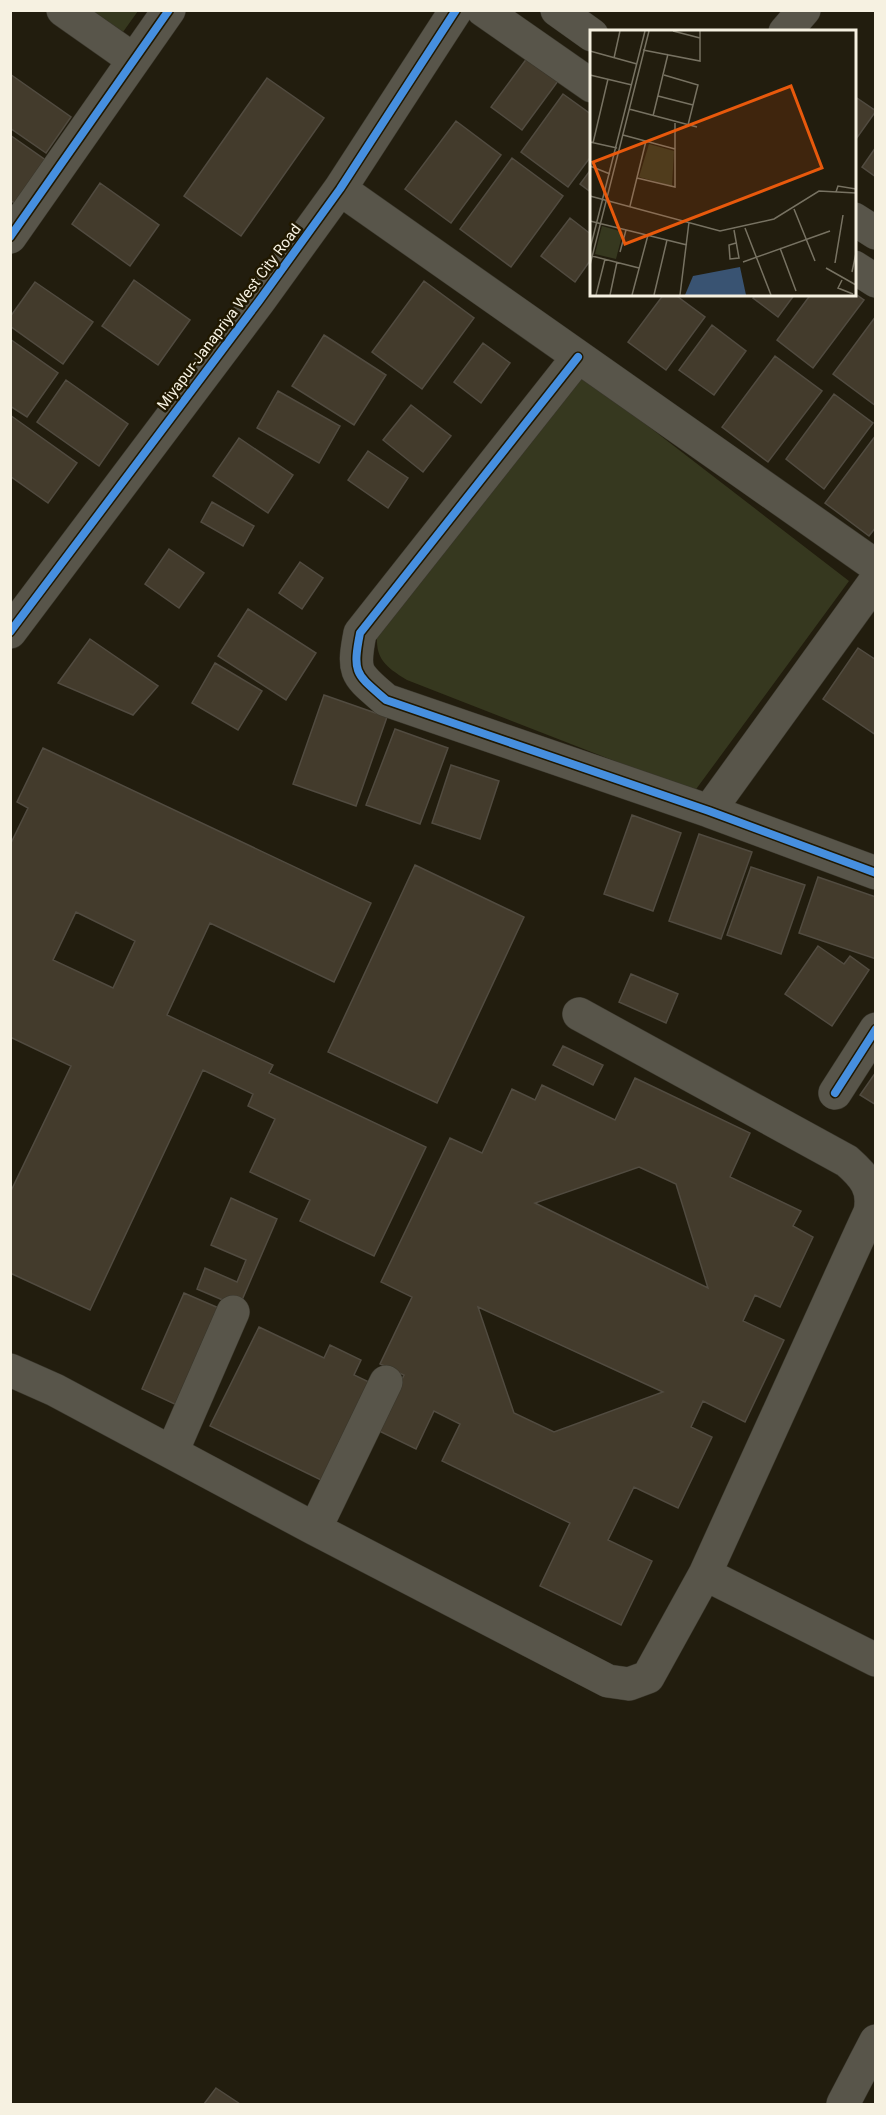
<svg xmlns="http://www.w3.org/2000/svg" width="886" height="2115" viewBox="0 0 886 2115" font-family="Roboto,sans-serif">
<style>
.green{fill:#36381f}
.building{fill:#433b2c;stroke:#514b40;stroke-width:1.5;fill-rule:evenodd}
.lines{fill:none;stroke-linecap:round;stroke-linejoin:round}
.minor-casing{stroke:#3a372c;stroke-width:34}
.minor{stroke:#58554a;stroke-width:33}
.cycleway-casing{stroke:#201800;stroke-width:11}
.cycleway{stroke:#468fdf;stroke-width:8}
.labels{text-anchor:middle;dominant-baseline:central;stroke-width:5;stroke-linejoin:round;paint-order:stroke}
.street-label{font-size:15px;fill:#f6f1e1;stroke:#201800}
.inset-road{fill:none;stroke:#777262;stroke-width:1.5}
.view{fill:#e8590c;fill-opacity:0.15;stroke:#e8590c;stroke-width:3}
.inset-edge{fill:none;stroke:#f6f1e1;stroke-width:3}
</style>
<rect width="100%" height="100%" fill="#221d0e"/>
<path class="green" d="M93,11h45l-15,21z
M578,372l271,209 -155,211 -287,-112c-27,-17 -33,-24 -29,-57z"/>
<path class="building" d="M530,54l31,23 -39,53 -31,-23z
M10,74l61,43 -25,36 -36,-25z
M267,78l57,40 -83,118 -57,-40z
M563,94l29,21v40l-24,32 -47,-35z
M854,96l22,15 -22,31z
M456,121l45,34 -50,68 -46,-34z
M10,135l37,26 -31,43 -6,-4z
M876,147v30l-14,-10z
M512,158l51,38 -52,71 -51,-38z
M592,168v25l-12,-9z
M100,183l59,42 -29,41 -58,-42z
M570,218l22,17v23l-17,24 -34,-26z
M134,280l56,40 -32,45 -56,-39z
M424,281l50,37 -52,71 -50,-37z
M35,282l58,40 -30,42 -53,-38v-9z
M854,293l10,7 -51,68 -36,-28 34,-46z
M664,294h10l31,23 -39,53 -38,-28z
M756,294h39l-17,23 -25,-19z
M876,316v90l-43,-32z
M712,325l34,26 -32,44 -35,-25z
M324,335l62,40 -32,50 -62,-39z
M10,339l48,34 -31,44 -17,-11z
M483,343l27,20 -29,40 -27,-21z
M775,356l47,35 -54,71 -46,-35z
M66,380l62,44 -29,42 -62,-44z
M278,391l62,35 -21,37 -62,-35z
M834,394l39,29 -49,66 -38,-30z
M411,405l40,31 -28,36 -40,-32z
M10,415l67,48 -29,40 -38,-27z
M876,435v92l-7,9 -44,-33z
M239,438l54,37 -25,38 -55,-37z
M368,451l40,27 -20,30 -40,-28z
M212,502l42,24 -11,20 -42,-24z
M169,549l35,24 -25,35 -34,-24z
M300,562l23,16 -21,31 -23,-16z
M248,609l68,44 -30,47 -68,-44z
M90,639l68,47 -25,29 -75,-32z
M858,648l18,12v75l-53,-36z
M215,663l47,28 -24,39 -46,-27z
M324,695l63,22 -31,89 -63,-22z
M395,729l53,19 -28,76 -54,-19z
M43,748l328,155 -37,79 -124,-59 -43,92 106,50 -4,8 157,74 -52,109 -74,-35 10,-21 -60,-28 25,-53 -27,-13 5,-12 -50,-24 -113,240 -80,-37v-80l61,-127 -61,-29v-192l18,-37 -11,-6zM76,912l59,29 -22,47 -60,-28z
M451,765l48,16 -19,58 -48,-16z
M632,815l49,18 -28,78 -49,-17z
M699,834l53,18 -31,87 -52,-18z
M415,865l109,52 -87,186 -109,-51z
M751,867l54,18 -24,69 -54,-19z
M818,877l58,20v62l-77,-26z
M818,946l26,18 6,-8 19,14 -37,56 -47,-32z
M631,974l47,20 -12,29 -47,-21z
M563,1046l40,19 -10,20 -40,-20z
M876,1072v33l-16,-10z
M635,1078l115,55 -20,44 71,34 -8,15 20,11 -33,70 -25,-12 -12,26 41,19 -39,82 -42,-21 -12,26 21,10 -34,71 -44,-21 -26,53 44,21 -31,64 -81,-39 30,-63 -128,-62 18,-37 -26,-13 -18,38 -39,-19 27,-55 -24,-11 32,-67 -31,-15 69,-144 32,15 30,-64 23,11 7,-15 73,35zM639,1167l37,17 32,104 -173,-85zM478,1307l185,85 -109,40 -40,-19z
M231,1198l46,21 -38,88 -42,-18 8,-21 32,14 9,-22 -35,-15z
M184,1293l37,16 -42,97 -37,-17z
M259,1327l65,31 6,-13 31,15 -7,15 15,7 -48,98 -111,-54z
M216,2088l24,16h-36z"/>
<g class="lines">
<defs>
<path id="minor" d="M63,10l71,50
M483,10l109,76
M557,10l35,25
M785,32l19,-22
M340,189l536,377
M854,219l22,14
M10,237l159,-227
M854,267l22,14
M578,357l-218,276c-8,41 -4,41 26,67l323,111 167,62
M10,632l249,-331 81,-112 116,-179
M709,811l167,-231
M835,1093l41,-64
M10,1370l45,20 260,139 293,152 21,3 19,-7 57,-103 165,-362c5,-24 -6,-36 -23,-51l-268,-147
M172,1452l61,-140
M315,1529l71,-147
M705,1574l171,86
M843,2104l33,-63"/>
</defs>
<use href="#minor" class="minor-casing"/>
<use href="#minor" class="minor"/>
<defs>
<path id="cycleway" d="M10,237l159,-227
M578,357l-218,276c-8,41 -4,41 26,67l323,111 167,62
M10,632l249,-331 81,-112 116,-179
M835,1093l41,-64"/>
</defs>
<use href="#cycleway" class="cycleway-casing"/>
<use href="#cycleway" class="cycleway"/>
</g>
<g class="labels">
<g class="street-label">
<text transform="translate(229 317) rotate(-53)">Miyapur-Janapriya West City Road</text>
</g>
</g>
<g transform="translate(590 30)">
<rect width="266" height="266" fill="#221d0e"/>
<path d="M59,114l25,7 -2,35 -33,-9zM12,196l21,6 -7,27 -21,-5z" fill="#36381f"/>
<path d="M150,237l6,28h-61l8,-19z" fill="#395372"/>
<path class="inset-road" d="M83,1l27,7M53,20l57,11v-30M0,21l47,13M24,28l6,-27M0,45l42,10M74,45l34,10 -10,40M68,66l35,9M39,79l68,18M63,86l15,-62M33,105l52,14M0,112l27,6M3,113l15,-64M0,136l20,8M47,148l38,9v-64M246,162l2,-6 18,3M0,166l130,35 54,-12 45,-28 37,2M40,176l16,-65M204,179l21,52M0,191l97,24M155,198l26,67M144,200l5,28 -9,1 -1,-14 7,-2M190,218l16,43M0,219l55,-218M30,222l6,-22M2,226l47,12M153,232l87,-31M245,233l8,-48M0,235l59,-234M236,238l30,17M262,242l4,-19M252,250l-4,8 15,6M6,265l9,-36M20,265l7,-33M42,265l16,-60M64,265l13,-55M90,265l9,-73"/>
<path class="view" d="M201,56l31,82 -197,76 -32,-82z"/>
<rect width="266" height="266" class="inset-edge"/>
</g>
<rect width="886" height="2115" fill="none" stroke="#f6f1e1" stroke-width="24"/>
</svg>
